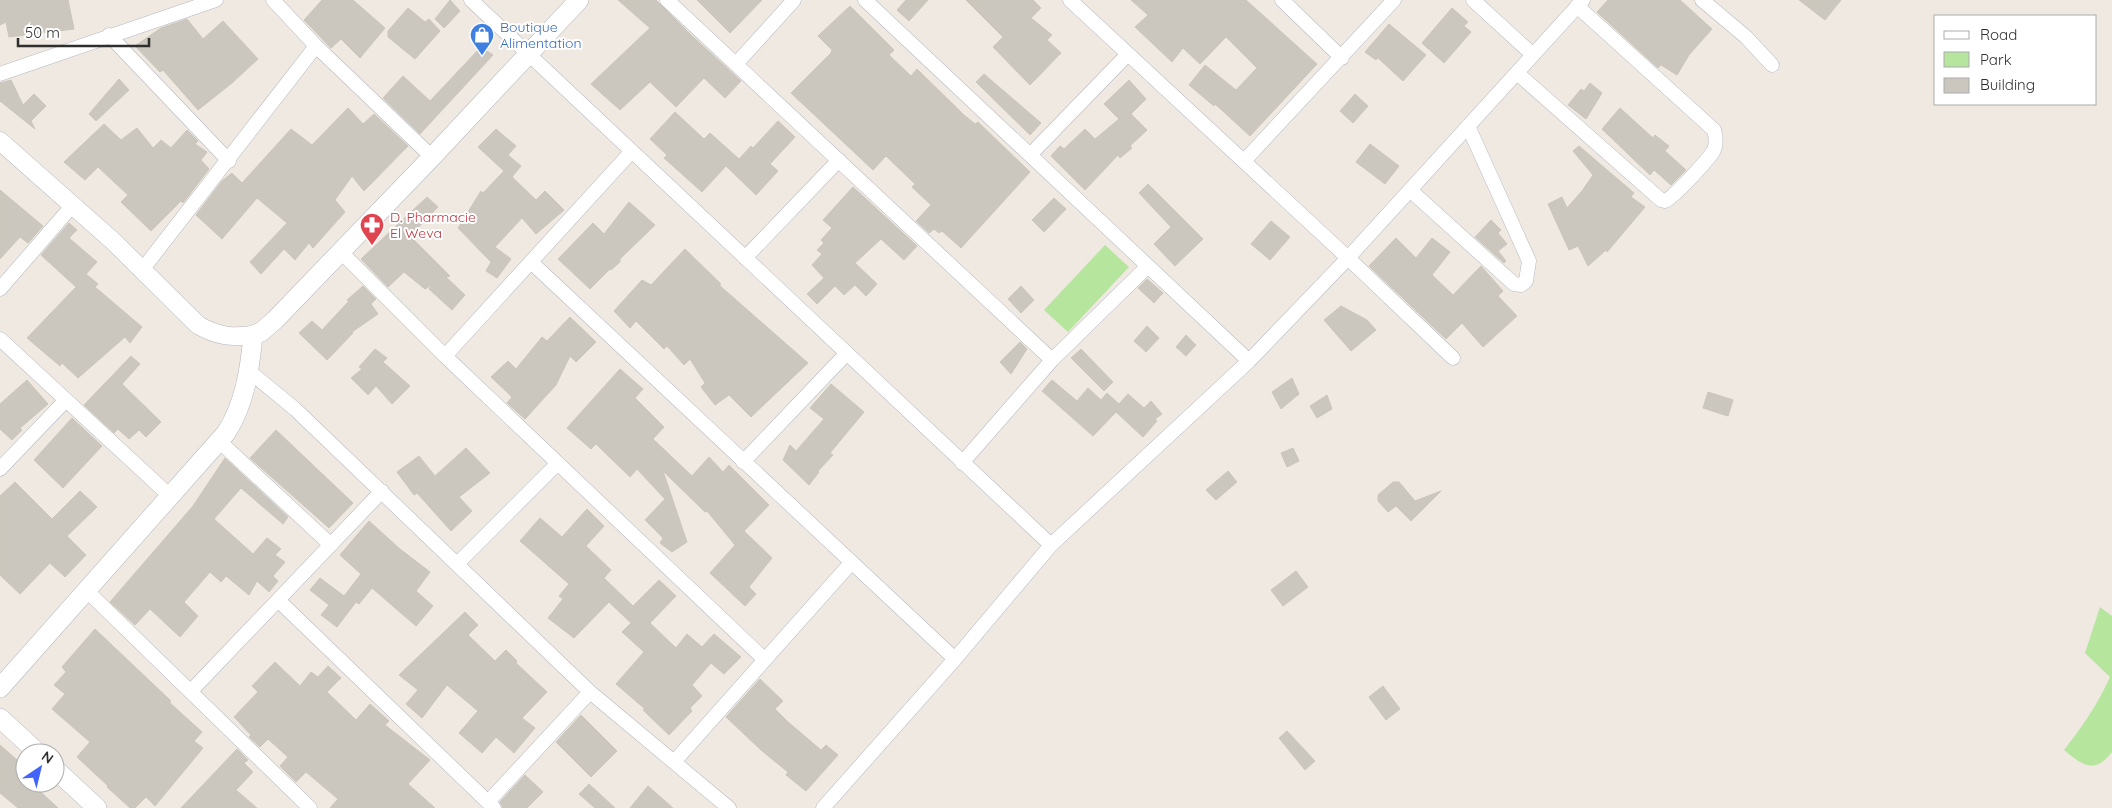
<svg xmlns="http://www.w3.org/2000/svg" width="2112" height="808" viewBox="0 0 2112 808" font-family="Quicksand,sans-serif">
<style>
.green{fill:#b6e59e}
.building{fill:#cbc7bf;stroke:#cbc5ba}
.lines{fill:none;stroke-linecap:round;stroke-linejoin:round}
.minor-casing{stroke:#b4b7c1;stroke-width:15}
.tertiary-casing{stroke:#b4b7c1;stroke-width:19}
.secondary-casing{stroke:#b4b7c1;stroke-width:20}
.minor{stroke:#fff;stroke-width:14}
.tertiary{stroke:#fff;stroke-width:18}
.secondary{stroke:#fff;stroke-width:19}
.labels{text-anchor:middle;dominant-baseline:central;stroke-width:4;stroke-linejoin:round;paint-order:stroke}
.shop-label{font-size:14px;fill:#366cbe;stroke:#fff;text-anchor:start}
.health-label{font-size:14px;fill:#be3a42;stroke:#fff;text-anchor:start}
</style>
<rect width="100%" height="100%" fill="#efe9e1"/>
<path class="green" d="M1105,245l24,22 -61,65 -24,-22z
M2100,607l12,9v136c-17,22 -29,14 -48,-2 18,-23 34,-46 46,-73l-25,-24z"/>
<path class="building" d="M0,0h68l6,29 -65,8 -3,-15 -6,3z
M322,0h31l32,28 -25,30 -19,-19 -10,9 -27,-28z
M450,0l10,11 -16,17 -9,-9z
M618,0h38l34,34 51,47 -16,17 -21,-20 -28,29 -26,-25 -30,28 -29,-26 59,-56z
M697,0h65l-32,33z
M906,0h22l-19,21 -12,-11z
M966,0h67l8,8 -10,10 21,17 -5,5 14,13 -31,32 -37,-38 10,-10z
M1131,0h115l71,64 -67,72 -35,-32 -1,2 -25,-21 16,-20 31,25 21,-22 -31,-31 -26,27 -17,-16 -11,14 -37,-35 13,-12z
M1608,0h72l32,29 -23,26 -12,20 -16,-10 -3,3 -61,-56z
M1799,0h42l-16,20z
M850,6l44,44 -5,5 22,21 6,-7 47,46 11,9 3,-2 52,50 -69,76 -19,-17 -3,2 -5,-4 -5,4 -13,-12 15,-16 -19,-18 3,-3 -29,-28 -13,14 -82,-77 40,-40 1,-3 -14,-14z
M408,8l17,14 4,-3 11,12 -25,28 -27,-22v-6z
M1452,8l16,14 -4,4 7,6 -27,31 -22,-20z
M187,19l16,20 20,-18 35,38 -26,24 -34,27 -35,-40 -3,2 -25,-26 26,-18z
M1389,24l37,31 -23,26 -25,-23 -2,2 -11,-8z
M481,47l12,8 -73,79 -37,-36 20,-22 27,25z
M984,74l57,49 -11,12 -54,-53z
M119,79l10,11 -33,31 -7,-7z
M11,80l12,25 11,-11 12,12 -15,15 4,8 -35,-28v-18z
M1129,80l17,19 -15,15 16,16 -17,16 2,2 -12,10 -2,-3 -33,35 -34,-34 9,-10 4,3 21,-20 10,10 24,-20 -15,-15z
M1590,83l12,10 -16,26 -18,-14 13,-16 3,2z
M1355,94l13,12 -15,17 -13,-12z
M348,108l15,16 11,-10 34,32 -44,45 -12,-15 -17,24 10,12 -32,36 -4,-5 -14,17 -11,-11 -23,25 -11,-12 37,-39 -30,-25 -35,41 -26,-24 26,-34 10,-8 10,10 49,-54 21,16z
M1620,108l33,30 2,-3 14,11 -4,5 21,19 -15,15 -17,-15 -4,5 -48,-46z
M675,112l29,27 6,-6 29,26 12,-13 2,2 25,-27 17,16 -25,27 8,7 -22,24 -30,-29 -24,26 -38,-34 3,-3 -17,-16z
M104,124l17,16 16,-12 16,20 8,-8 10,8 16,-18 11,11 -3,3 12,8 -6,8 8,9 -26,34 -2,-2 -30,30 -30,-29 7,-7 -30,-28 -13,13 -21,-18z
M496,129l20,17 -8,9 13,11 -9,11 24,23 9,-9 19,19 -28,24 -14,-16 -27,29 16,12 -14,19 -11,-7 5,-9 -33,-34 23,-37 2,2 21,-22 -26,-24z
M1370,144l29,22 -14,18 -29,-22z
M1579,146l55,47 -3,4 14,10 -38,45 -1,-2 -18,16 -10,-20 -9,4 -21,-46 14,-7 5,11 15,-17 11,-16 -20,-24z
M1148,184l55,55 -28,27 -21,-22 17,-17 -32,-34z
M853,187l64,59 -13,14 -23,-21 -26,24 22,21 -11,12 -11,-11 -11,10 -9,-9 -18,18 -10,-10 17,-16 -12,-13 10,-11 -5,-4 7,-7 -3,-3 11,-12 -9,-8z
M0,190l43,36 -15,17 -8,-6 -20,22z
M427,197l11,10 -28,29 40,40 -4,1 19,18 -13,15 -23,-21 3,-4 -7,4 -21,-17 -16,15 -27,-28z
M1054,198l12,11 -22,23 -12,-12z
M629,202l26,23 -35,34v3l-9,8 -1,-1 -20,20 -32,-30 35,-36 11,11z
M1491,220l10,10 -3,3 9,11 -9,7 8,10 -2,2 -29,-26z
M1271,221l19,16 -20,23 -19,-16z
M69,223l8,7 -8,8 28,24 -11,12 12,10 -3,3 47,40 -12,16 -5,-6 -47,41 -16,-15 -2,3 -33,-28 49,-51 -35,-32z
M1396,238l20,20 16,-20 18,14 -18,23 21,20 28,-29 22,25 -5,5 19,20 -34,31 -21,-24 -16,16 -77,-73z
M685,249l36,35 -2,1 89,78 -57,54 -22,-22 -14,10 -14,-18 4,-4 -15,-24 -6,6 -17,-19 -3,3 -28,-28 -6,7 -16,-17 28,-31 9,5z
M1147,279l16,14 -9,10 -16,-15z
M363,286l13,13 -5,5 7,10 -26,18 1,1 -26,27 -28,-27 13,-12 10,9 27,-29 -2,-1z
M1021,286l13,14 -13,13 -13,-14z
M1341,306l26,14 9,10 -25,21 -27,-31z
M570,317l26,25 -20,20 -6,-6 -14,29 -31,34 -18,-16 5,-6 -21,-20 17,-16 8,8 26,-32 5,4z
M1147,326l12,12 -13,14 -12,-11z
M1186,335l10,10 -10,11 -10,-9z
M1020,342l7,7 -16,25 -11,-12z
M375,349l12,9 -4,4 27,24 -18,18 -16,-18 -8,9 -17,-17 11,-9 -3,-2z
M1081,349l32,33 -9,9 -33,-33z
M131,356l9,8 -18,20 39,38 -15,15 -7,-7 -10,9 -11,-10 -4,4 -30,-28z
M620,369l23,20 -8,9 29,29 -11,12 39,37 17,-19 14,15 6,-7 40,40 -25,26 28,27 -23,29 7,7 -11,12 -35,-33 25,-28 -28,-34 -2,1 -42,-41 24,71 -15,10 -12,-9 3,-5 -18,-18 20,-21 -28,-30 -7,8 -34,-33 -5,5 -24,-21z
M1292,378l7,16 -18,15 -9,-17z
M27,380l21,24 -28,24 2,2 -10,10 -12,-11v-25z
M1052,380l25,21 11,-13 13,12 6,-7 12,11 9,-10 16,14 7,-7 11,13 -7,5 2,2 -14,16 -27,-25 -23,24 -51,-45z
M831,384l33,28 -34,41 3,2 -15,16 1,1 -10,13 -26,-25 7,-15 6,6 28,-32 -14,-11z
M1708,392l25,8 -5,16 -25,-8z
M1327,395l5,14 -15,9 -7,-12z
M72,418l30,28 -39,42 -29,-28z
M276,430l77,73 -24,25 -79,-70z
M466,448l24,25 -31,24 13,14 -21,20 -34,-38 -3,2 -17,-23 22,-16 16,20z
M1293,448l6,13 -12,6 -6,-14z
M225,458l63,59 -5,7 -42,-36 -27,31 39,35 14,-16 14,11 -6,6 10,7 -12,14 5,5 -9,11 -12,-11 -8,14 -23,-19 -5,6 -11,-10 -26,30 14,14 -18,21 -30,-28 -15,16 -25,-23 83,-96z
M1228,471l9,11 -21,18 -10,-10z
M15,482l37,37 28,-28 17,16 -30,29 19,19 -21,22 -15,-14 -30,31 -20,-19v-79z
M1393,482h6l16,19 26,-10 -30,30 -15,-15 -8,6 -10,-11v-6z
M587,509l17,17 -18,20 25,24 -7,8 29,28 26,-26 17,16 -26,27 26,25 11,-14 15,13 12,-13 27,23 -17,17 -13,-11 -19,22 10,11 -12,12 2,3 -23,24 -26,-25 2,-1 -29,-25 28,-32 -22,-20 9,-9 -22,-21 -35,36 -26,-20 15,-19 -4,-3 10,-12 -49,-43 20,-23 22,19z
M369,521l31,28 30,23 -14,19 17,15 -17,20 -44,-38 -13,16 -3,-2 -19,25 -16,-12 8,-10 -19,-15 10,-12 24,18 17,-22 -21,-19z
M1296,571l12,16 -25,19 -12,-16z
M465,612l13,13 -10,10 27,26 11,-11 11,11 -1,2 31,29 -25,26 13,10 -21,25 -18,-16 -14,16 -23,-20 19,-22 -31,-26 -25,33 -16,-14 12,-14 -19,-15z
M95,629l76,72 -2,1 33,30 -8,9 9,7 -48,58 -9,-9 -11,11h-5l-23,-21 1,-1 -31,-29 13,-15 -38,-33 13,-15 -11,-9 12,-13 -4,-5z
M275,662l25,24 11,-14 7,5 10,-11 13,12 -14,14 29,28 14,-16 19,17 -4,4 45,35 -22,24 27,24h-105l8,-9 -32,-27 -10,10 -16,-16 8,-9 -20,-18 -8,8 -11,-10 2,-2 -17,-18 24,-25 -6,-6z
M760,679l23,22 -8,8 12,12 34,29 5,-5 12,10 -32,36 -20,-16 2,-3 -26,-21 -36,-34z
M1383,686l17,23 -14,11 -17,-23z
M581,715l36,36 -26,26 -35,-35z
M1287,731l28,30 -10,9 -26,-32z
M0,745l25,22v16h6l27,25h-40l-18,-15z
M237,749l11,11 -4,3 9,9 -17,18 21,18h-76z
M525,775l18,17 -16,16h-24l-3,-6z
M589,784l26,24h-20l-16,-14z
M648,786l25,22h-43z"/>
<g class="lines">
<defs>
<path id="minor" d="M273,0l43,46 116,111
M471,0l580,545
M667,0l385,360
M865,0l384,361
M1070,0l278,258 105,100
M1282,0l60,58
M1473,0l60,55
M1702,0l44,37 26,28
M109,35l120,126
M736,64l58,-64
M1517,73l144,127 4,1c8,-3 45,-43 49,-51 3,-7 2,-13 0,-20l-137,-124
M0,74l216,-74
M1030,155l98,-101
M1244,161l150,-161
M1410,190l104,94 7,1 5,-4 3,-20 -61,-135
M341,252l104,104 319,303
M745,258l94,-98
M531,262l424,397
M142,270l174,-224
M0,289l72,-83
M0,339l170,157
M445,356l187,-205
M250,372l45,37 295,283 139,116
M219,441l112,104
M743,462l103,-108
M962,463l90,-103 96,-94
M0,469l66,-69
M457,564l101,-101
M86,590l224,218
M279,601l215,207
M191,691l191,-200
M674,762l177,-199
M488,802l102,-110
M823,808l132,-149 96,-114 198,-184 99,-103 235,-258"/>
<path id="tertiary" d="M0,141l114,101 84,83c19,11 34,13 55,10"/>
<path id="secondary" d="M0,688l226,-255c19,-29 24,-65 27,-98l8,-3 14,-12 157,-163 147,-157
M0,718l38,35
M55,769l42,39"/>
</defs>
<use href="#minor" class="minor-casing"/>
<use href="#tertiary" class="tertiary-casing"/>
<use href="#secondary" class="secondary-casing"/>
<use href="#minor" class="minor"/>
<use href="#tertiary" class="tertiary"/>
<use href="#secondary" class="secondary"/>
</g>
<defs>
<symbol id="shop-pin" viewBox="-11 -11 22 30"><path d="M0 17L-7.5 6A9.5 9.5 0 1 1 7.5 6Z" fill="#3f7fe0" stroke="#fff"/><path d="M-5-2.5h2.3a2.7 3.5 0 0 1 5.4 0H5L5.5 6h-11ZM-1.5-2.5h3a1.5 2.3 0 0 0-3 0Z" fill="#fff"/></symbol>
<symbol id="pharmacy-pin" viewBox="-11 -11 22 30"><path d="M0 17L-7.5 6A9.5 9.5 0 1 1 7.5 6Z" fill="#e0444e" stroke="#fff"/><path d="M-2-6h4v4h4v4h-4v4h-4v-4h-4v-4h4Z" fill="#fff"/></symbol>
</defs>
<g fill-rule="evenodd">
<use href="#shop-pin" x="468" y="21" width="28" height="38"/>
<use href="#pharmacy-pin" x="358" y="211" width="28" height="38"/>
</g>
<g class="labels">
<g class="shop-label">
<text x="500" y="27">Boutique<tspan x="500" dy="16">Alimentation</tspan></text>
</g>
<g class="health-label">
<text x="390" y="217">D. Pharmacie<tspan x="390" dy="16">El Weva</tspan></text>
</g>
</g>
<rect x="1934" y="15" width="162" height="90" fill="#ffffff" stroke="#ababab"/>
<rect x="1944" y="31" width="25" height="8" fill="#ffffff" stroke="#ababab"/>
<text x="1980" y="40" font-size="15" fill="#2e2e2e">Road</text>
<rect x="1944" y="52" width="25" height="15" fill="#b6e59e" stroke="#ababab"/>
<text x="1980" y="65" font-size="15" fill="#2e2e2e">Park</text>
<rect x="1944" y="78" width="25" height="15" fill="#cbc7bf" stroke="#ababab"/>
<text x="1980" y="90" font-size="15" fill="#2e2e2e">Building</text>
<g transform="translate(40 768) rotate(35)"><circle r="24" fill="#ffffff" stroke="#ababab"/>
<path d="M0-4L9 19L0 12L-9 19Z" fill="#4264fb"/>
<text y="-8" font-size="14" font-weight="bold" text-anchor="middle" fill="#2e2e2e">N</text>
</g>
<path d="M18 38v8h131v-8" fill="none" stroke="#2e2e2e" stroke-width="2.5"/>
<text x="25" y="38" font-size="15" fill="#2e2e2e" stroke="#ffffff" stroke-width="4" paint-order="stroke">50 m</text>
</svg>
